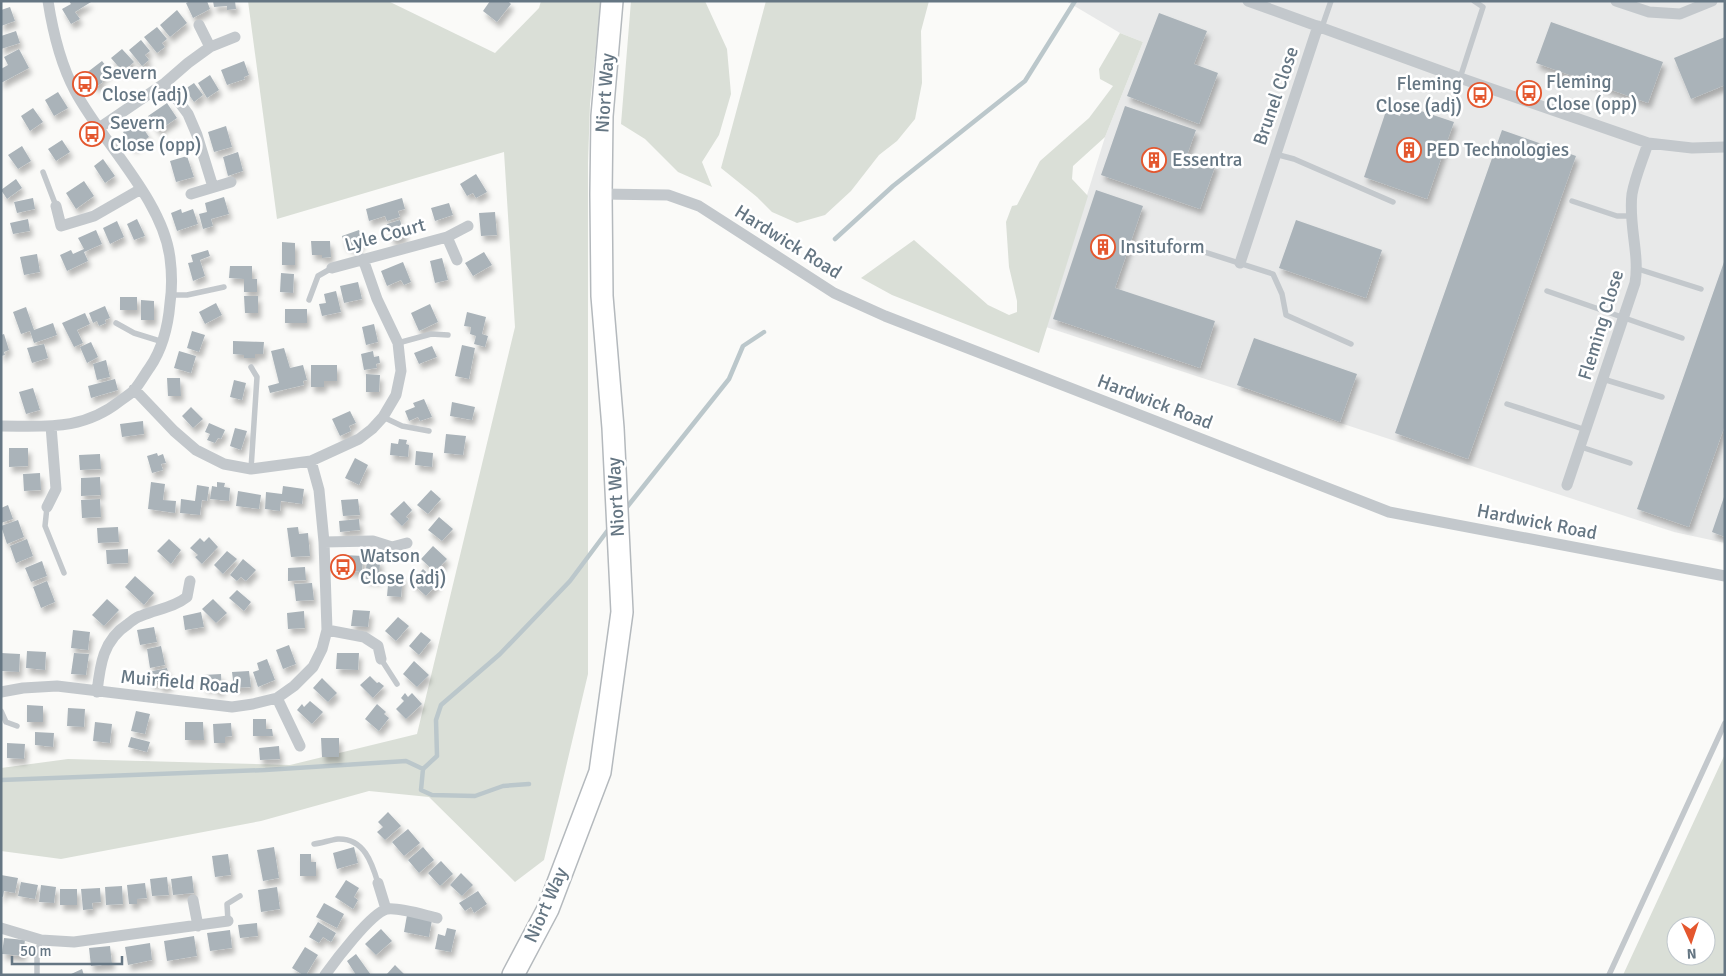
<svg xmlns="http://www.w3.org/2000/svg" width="1726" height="976" viewBox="0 0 1726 976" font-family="Signika,sans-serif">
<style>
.built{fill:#e8e9e9}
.green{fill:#dadfd7;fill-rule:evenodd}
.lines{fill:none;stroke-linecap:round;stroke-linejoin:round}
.stream{stroke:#bbc7cb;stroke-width:4.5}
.building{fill:#aab3b9;filter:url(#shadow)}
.highway-casing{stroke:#b4b9bd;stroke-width:24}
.lane{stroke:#c3c8cc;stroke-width:5.5}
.street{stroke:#c3c8cc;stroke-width:11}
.highway{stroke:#fff;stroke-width:21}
.labels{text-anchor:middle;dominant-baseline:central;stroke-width:5;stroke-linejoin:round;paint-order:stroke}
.poi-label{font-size:19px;fill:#657683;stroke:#fff;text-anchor:start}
.street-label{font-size:19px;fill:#657683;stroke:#fff}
</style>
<defs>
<filter id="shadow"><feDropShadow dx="3" dy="5.5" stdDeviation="2.5" flood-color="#0004"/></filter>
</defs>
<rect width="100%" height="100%" fill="#fafaf8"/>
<path class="built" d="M1066,1h659v542l-51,-11 -628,-205 59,-190 38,-95 -23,-9z"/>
<path class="green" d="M248,1h140l107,52 44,-45 2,-7h60l-11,103 -2,59v511l-44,186 -29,22 -86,-85 -60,-6 -108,30 -200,38 -60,-8v-83l67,-9 222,6 127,-31 98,-407 -11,-175 -227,67z
M631,1h74l22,48 4,45 -12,41 -17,27 10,25 -34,-15 -33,-33 -24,-15z
M766,1h163l-8,30 1,52 -7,36 -18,22 -18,14 -28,36 -26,24 -28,8 -25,-11 -15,-15 -36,-29z
M1120,33l23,9 -38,95 -32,29 -1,13 16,17 -49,157 -147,-58 -31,-17 53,-38 74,65 21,10 8,-3v-11l-8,-34 -3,-45 6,-16 5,-1 23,-44 49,-43 24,-32 -13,-7 -1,-10z
M1725,754v221h-102zM1676,926h30v30h-30z"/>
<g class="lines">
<path class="stream" d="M835,239l58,-53 132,-105 50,-80
M627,507l102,-128 14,-33 21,-14
M423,769l-2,21 11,5 43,1 28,-10 26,-2
M1,780l264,-10 141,-9 17,8 14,-13 -1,-36 5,-15 59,-51 70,-73 38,-51"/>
</g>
<path class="building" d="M69,1l22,1 -16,10 5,7 -9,5 -9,-15 9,-5z
M190,1h17l3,8 -17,9 -7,-15z
M213,1h22l1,8 -9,1v-4l-13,1z
M490,1h18l3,3 -14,18 -14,-11z
M10,7l5,14 -14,5v-16z
M177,10l10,13 -17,14 -10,-12z
M1159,13l48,18 -13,33 24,9 -19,51 -72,-28z
M1551,22l112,40 -15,41 -112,-40z
M157,27l10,12 -5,4 3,4 -8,6 -13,-16z
M16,31l4,12 -19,6v-13z
M1725,37v48l-34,14 -17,-41z
M141,40l9,11 -5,4 4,5 -7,6 -13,-16z
M19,49l10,19 -28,15v-14l7,-4 -4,-8z
M122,49l12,13 -11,10 -12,-14z
M102,61l8,10 -10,8 3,3 -7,5 -11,-13z
M244,61l5,14 -5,2 1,2 -18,6 -6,-15z
M210,75l9,15 -12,8 -9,-15z
M194,83l9,12 -9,7 -9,-13z
M58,92l10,16 -14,8 -9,-16z
M167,103l10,15 -19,13 -10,-15z
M1403,105l51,17 -27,77 -63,-22 22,-66 14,5z
M1125,106l71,24 -9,25 29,9 -16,45 -99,-34z
M33,108l10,14 -13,9 -9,-15z
M139,122l10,15 -16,11 -10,-16z
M226,126l6,21 -18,5 -6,-20z
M1502,130l74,26 -108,303 -73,-26z
M62,140l8,12 -14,9 -8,-12z
M22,146l9,15 -13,8 -10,-14z
M238,152l5,19 -15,5 -5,-19z
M187,156l7,21 -18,5 -6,-21z
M103,159l12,17 -10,7 -11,-17z
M476,174l11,18 -11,6 -3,-5 -6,3 -7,-12z
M16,179l6,9 -15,11 -6,-9z
M84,181l10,15 -18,13 -10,-16z
M1096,190l47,16 -28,82 100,33 -15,47 -147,-49z
M224,197l5,17 -18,5 2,7 -10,3 -4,-15 8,-2 -2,-9z
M33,198l2,11 -18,4 -3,-11z
M402,198l3,11 -7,2 2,6 -13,4 -2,-5 -16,5 -3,-12z
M449,203l4,12 -18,6 -4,-13z
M181,209l1,4 11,-4 5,15 -21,7 -6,-18z
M495,212l2,23 -16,1 -2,-23z
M28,219l2,12 -17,3 -3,-11z
M137,219l8,17 -11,4 -7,-16z
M400,220l5,17 -13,4 -5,-17z
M1296,220l86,30 -16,48 -87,-30z
M117,221l7,16 -14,7 -7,-16z
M96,230l6,14 -18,8 4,9 -21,10 -7,-16 11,-5 2,4 11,-5 -6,-11z
M359,230l4,11 -4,2 1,3 -9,3 -2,-4 -4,1 -3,-10z
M311,241h19l1,16 -9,1v-3h-10z
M282,242l13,1v22h-13z
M208,250l2,6 -10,4 5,16 -12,5 -5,-18 5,-1 -2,-7z
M484,252l8,13 -19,11 -8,-13z
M37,254l3,18 -16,3 -4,-18z
M442,258l6,22 -13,3 -5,-22z
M403,262l8,20 -7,3 -3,-5 -14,6 -6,-15z
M1724,262l1,163 -36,102 -52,-18z
M230,266h22v13h5v13h-13v-13l-15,-1z
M281,273l13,1 -1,19 -13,-1z
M358,282l4,17 -18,4 -4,-17z
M336,291l5,21 -19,4 -3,-12 7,-1 -2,-9z
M244,296h14v17h-13z
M120,297h17v13h-17z
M141,300l13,1v19h-13z
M216,303l6,12 -17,9 -6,-12z
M430,304l8,18 -19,9 -8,-18z
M105,306l5,12 -5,2 1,3 -7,3 -2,-5 -4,2 -4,-10z
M26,307l8,23 19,-7 4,12 -23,8 -4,-12 -9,3 -8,-22z
M285,309h22v14h-22z
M467,312l19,5 -4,17 6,2 -3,11 -11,-3 2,-8 -6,-2 1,-7 -7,-1z
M85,313l5,11 -13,6 6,13 -9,4 -12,-24z
M374,324l4,18 -12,3 -4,-18z
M192,331l13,4 -6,17 -12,-4z
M4,334l5,16 -5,2 1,3 -4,1v-21z
M1254,338l103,36 -17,48 -103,-37z
M233,341l31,1 -1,12h-8v4h-11v-3l-11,-1z
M91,342l7,15 -11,6 -7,-16z
M44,344l4,14 -16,5 -5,-15z
M462,345l13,3 -6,31 -14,-3z
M432,346l5,11 -18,7 -5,-11z
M284,348l6,20 13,-3 4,15 -4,1 1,4 -34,8 -2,-7 11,-3 -8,-32z
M179,351l17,5 -5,17 -17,-5z
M373,351l1,6 5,-1 1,7 -4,1 1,4 -13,2 -3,-16z
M106,360l4,17 -13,3 -4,-16z
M311,365h26v16h-13v6h-13z
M366,374l14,1 -1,17h-13z
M167,378h13l1,18h-13z
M115,379l3,11 -27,8 -3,-12z
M234,380l12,3 -4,17 -12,-3z
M33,388l7,22 -14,4 -7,-22z
M424,399l8,18 -12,4 -2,-4 -9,4 -4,-10 10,-4 -2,-4z
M452,402l23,5 -3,13 -22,-4z
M191,407l12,12 -10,9 -11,-12z
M350,411l6,12 -7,3 2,5 -11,5 -8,-17z
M143,421l1,13 -22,3 -2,-13z
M209,423l16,7 -4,9 -3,-1 -3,5 -8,-3 3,-6 -5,-2z
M235,428l12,3 -6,19 -11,-4z
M446,434l20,2 -3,19 -19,-2z
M399,439l8,1 -1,4 3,1 -1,12 -18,-2 1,-12 7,1z
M9,448h19v18l-19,1z
M416,451l17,2 -1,14 -17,-2z
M157,453l1,3 5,-2 3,9 -5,1 2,6 -11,3 -5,-17z
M100,454l1,15 -21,1 -1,-15z
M355,458l13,7 -9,20 -14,-7z
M40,473l1,17 -17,1 -1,-17z
M100,477l1,18 -20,1v-18z
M151,482l14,2 -2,16 13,1 -1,12 -27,-4z
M217,482l8,1 -1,4 6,1 -1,13 -19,-2 2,-13 5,1z
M197,485l12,2 -2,14 -5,-1 -2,15 -20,-2 1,-14 14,2z
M283,486l21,3 -2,15 -21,-3 -1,10 -15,-2 1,-17 16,2z
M431,490l10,9 -13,15 -11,-9z
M238,491l23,4 -2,14 -23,-3z
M1724,497h1v40l-13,-5z
M100,499l1,18 -19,1 -1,-18z
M358,499l2,16 -17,1 -2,-16z
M404,501l8,9 -6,7 3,2 -7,7 -12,-12z
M8,505l5,14 -12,4v-15z
M439,517l14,12 -11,12 -14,-11z
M359,519l1,11 -20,2 -1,-11z
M18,520l6,17 -17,7 -6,-18z
M118,527l1,15 -21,1 -1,-15z
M298,527l1,7 9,-1 2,23 -19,1 -4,-29z
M209,537l9,10 -16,17 -7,-7 3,-2 -8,-7 10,-10 4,4z
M27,539l6,17 -17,7 -6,-17z
M169,539l12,11 -10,14 -14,-13z
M433,546l14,13 -12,13 -14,-13z
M128,549v14l-21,1 -1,-14z
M227,551l10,8 -14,15 -9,-9z
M344,555l19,1 -1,16 -19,-2z
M243,559l13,11 -10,11 -5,-4 -4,4 -7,-6z
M367,559l13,1 -1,20 -14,-1z
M42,561l5,15 -16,6 -6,-14z
M305,567l1,13 -18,1v-13z
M423,569l15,14 -12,13 -15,-14z
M389,574l14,2 -2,21 -14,-1z
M135,576l19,17 -10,12 -19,-18z
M47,581l8,21 -14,6 -8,-21z
M312,583l2,17 -18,1 -2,-17z
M237,590l14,12 -7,9 -15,-13z
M107,599l12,11 -15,16 -12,-11z
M213,599l14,14 -11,10 -14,-14z
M353,610l17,1 -2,16 -17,-1z
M304,611l1,17 -17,1 -1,-16z
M201,612l3,15 -19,3 -2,-14z
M398,617l11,9 -13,15 -11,-10z
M154,627l3,15 -17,3 -3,-15z
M73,630l17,2 -2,18 -17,-2z
M421,632l10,8 -12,15 -10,-9z
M289,645l7,19 -13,5 -7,-19z
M161,646l4,19 -15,3 -3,-19z
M27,651l19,1 -1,18 -19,-2z
M1,653l19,1 -1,18 -18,-1z
M74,653l15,1 -3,21 -15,-1z
M337,653h22l-1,17 -22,-1z
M267,659l8,21 -17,7 -5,-15 6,-2 -2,-7z
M414,661l15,14 -12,12 -14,-13z
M167,668l4,17 -11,3 -1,-6 -8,2 -3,-12z
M249,671l2,16 -17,1 -2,-16z
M221,674l1,17h-7v-4l-11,1 -1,-13z
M370,676l7,7 2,-1 5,4 -11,12 -13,-13z
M322,678l15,15 -9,9 -15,-14z
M405,693l3,4 4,-4 10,11 -16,15 -10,-10 8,-8 -3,-3z
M310,701l13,11 -11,12 -15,-14 5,-6 2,3z
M377,704l9,8 -2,2 5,4 -10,13 -14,-12z
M27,705l16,1v16h-16z
M68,708l17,1 -1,18 -17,-1z
M136,711l14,3 -5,20 -14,-3z
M253,719h13v10h6l1,7h-20z
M95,722l17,2 -2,19 -17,-2z
M185,722h18l1,18h-19z
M231,723l1,13 -7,1v6h-11l-1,-19z
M35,732l19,1 -1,14 -18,-2z
M131,737l19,5 -3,10 -19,-5z
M321,738h18v19h-17z
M7,743l18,1 -1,15 -17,-1z
M279,746l1,13 -20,1 -1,-12z
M388,812l13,14 -16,14 -8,-8 6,-5 -5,-5z
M408,829l12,14 -16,13 -12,-14z
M274,847l5,31 -16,3 -6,-31z
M354,847l4,16 -21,6 -4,-16z
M423,847l11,13 -15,13 -11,-13z
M228,854l3,21 -16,2 -3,-21z
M300,854h11v8h5v14h-16z
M441,861l12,13 -13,12 -12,-13z
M461,873l12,12 -11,11 -12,-11z
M1,875l17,3 -3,15 -11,-2 -1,6 -2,-1z
M192,876l2,17 -21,2 -2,-16z
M167,877l2,18 -17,1 -2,-17z
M346,880l13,8 -5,9 4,3 -5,9 -18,-12z
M21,882l17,3 -3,14 -17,-3z
M145,883l2,15 -10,1v5h-8l-2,-19z
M41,885l15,2 -2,16 -15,-1z
M122,886l1,18 -17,1 -1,-18z
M277,887l3,22 -19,3 -3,-22z
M100,888l1,14 -9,1 1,6 -10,1 -2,-21z
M60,889h17v16h-17z
M478,891l9,13 -13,9 -3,-6 -6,4 -6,-8z
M324,903l20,11 -7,14 -21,-11z
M407,915l25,5 -3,17 -25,-5z
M318,922l18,11 -5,9 -8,-5 -4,6 -10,-6z
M257,923l1,13 -18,2 -2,-13z
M447,928l9,2 -5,22 -16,-3 3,-15 7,2z
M381,929l11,12 -16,14 -11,-11z
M230,930l2,18 -22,3 -3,-18z
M194,936l3,20 -30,5 -3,-20z
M4,938l21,2 -2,16 -21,-2z
M150,943l2,17 -24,5 -3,-18z
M110,946l2,18 -21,2 -2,-18z
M305,947l13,8 -12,20h-3l-11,-7z
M356,954l15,21h-15l-9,-14z
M395,965l10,10h-19z
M82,969l2,6h-15z"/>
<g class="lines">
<defs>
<path id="highway" d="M513,975l35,-66 52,-137 22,-160 -9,-184 -11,-132 -1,-102 1,-78 10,-115"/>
</defs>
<use href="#highway" class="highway-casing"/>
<path class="lane" d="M1322,27l9,-26
M1460,78l23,-71 -9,-6
M1275,154l19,5 99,43
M43,172l13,34
M1572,201l45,15h15
M1192,248l81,26 9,20 4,21 65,29
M1638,269l63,20
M1547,291l135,47
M171,295h16l37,-8
M309,300l9,-24 14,-8
M116,323l18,10 29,9
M398,343l33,-9 17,1
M251,367l6,10 -6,92
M1603,379l59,18
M1507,404l79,26
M383,417l19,9 27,5
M1581,447l49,16
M47,507l-2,19 19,47
M381,659l16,25
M1,711l5,11 11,4
M314,844c8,-1 16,-4 24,-5 26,-1 34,24 40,44
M228,921l-1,-17 13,-8
M37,975v-23l4,-12
M1609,975l116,-252"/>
<path class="street" d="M1248,1l212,77 188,65 44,5 33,-1
M1616,1l33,11 31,2 32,-13
M199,25l11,22
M165,83l23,31 9,21 16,52
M99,128l66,-45 23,-20 22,-16 25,-10
M191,194l40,-12
M601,194l67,1 31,11 135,87 51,23 504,196 336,64
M56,206l5,20 33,-10 47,-27
M447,237l10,23
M1240,263l78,-237
M332,268l115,-31 21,-11
M134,389l40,42 22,19 28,14 27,5 60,-8 48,-22 13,-10 11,-12 13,-22 5,-24 -3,-28 -21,-44 -14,-40
M1,426c45,0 81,5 119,-25 5,-4 11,-7 15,-12 5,-6 10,-15 15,-22 13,-19 18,-40 20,-64 2,-14 2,-30 0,-45 -7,-58 -68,-116 -95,-167 -15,-28 -22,-58 -27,-90
M1567,485l68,-202c5,-29 -7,-59 -3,-89 3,-17 11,-35 16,-51
M47,507l9,-18 -5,-63
M324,542l49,-1 19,6 15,-4
M327,630l37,7 14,9 3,13
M1,692l22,-4 34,-2 175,21 21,-3 24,-6 17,-12 19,-19 9,-18 5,-19 -3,-88 -5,-52 -8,-29
M97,692c3,-27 6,-52 31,-68 4,-3 8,-7 13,-8 16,-7 32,-8 46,-19l3,-16
M277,698l23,48
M378,883l8,26
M193,900l5,26
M1,928l40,12 33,2 154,-21
M325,975c10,-14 46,-62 62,-66 12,-2 37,6 50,9"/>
<use href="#highway" class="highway"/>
</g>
<defs>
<symbol id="bus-ring" viewBox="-11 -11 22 22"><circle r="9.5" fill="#fff" stroke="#e4572e" stroke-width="1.5"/><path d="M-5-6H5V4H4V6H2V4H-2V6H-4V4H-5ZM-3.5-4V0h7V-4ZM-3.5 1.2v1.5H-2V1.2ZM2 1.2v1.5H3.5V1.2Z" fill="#e4572e"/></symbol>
<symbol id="building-ring" viewBox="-11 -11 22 22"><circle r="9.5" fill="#fff" stroke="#e4572e" stroke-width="1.5"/><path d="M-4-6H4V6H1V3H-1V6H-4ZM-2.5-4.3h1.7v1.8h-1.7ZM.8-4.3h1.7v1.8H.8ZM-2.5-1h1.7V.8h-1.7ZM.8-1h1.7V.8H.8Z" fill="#e4572e"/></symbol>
</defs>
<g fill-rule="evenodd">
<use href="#bus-ring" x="71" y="70" width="28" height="28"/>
<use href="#bus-ring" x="1515" y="79" width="28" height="28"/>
<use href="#bus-ring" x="1466" y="81" width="28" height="28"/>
<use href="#bus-ring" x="78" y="120" width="28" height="28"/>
<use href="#building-ring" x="1395" y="136" width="28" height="28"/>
<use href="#building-ring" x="1140" y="146" width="28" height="28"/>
<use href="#building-ring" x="1089" y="233" width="28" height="28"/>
<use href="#bus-ring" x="329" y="553" width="28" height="28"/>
</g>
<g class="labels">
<g class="poi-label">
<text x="102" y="73">Severn<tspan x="102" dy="22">Close (adj)</tspan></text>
<text x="1546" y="82">Fleming<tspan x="1546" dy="22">Close (opp)</tspan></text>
<text x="1462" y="84" text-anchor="end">Fleming<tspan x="1462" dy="22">Close (adj)</tspan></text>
<text x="110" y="123">Severn<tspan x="110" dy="22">Close (opp)</tspan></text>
<text x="1426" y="150">PED Technologies</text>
<text x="1172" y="160">Essentra</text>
<text x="1120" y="247">Insituform</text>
<text x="360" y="556">Watson<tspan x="360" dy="22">Close (adj)</tspan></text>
</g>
<g class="street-label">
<text transform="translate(605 93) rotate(-86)">Niort Way</text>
<text transform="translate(1276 96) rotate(-71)">Brunel Close</text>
<text transform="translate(385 235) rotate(-15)">Lyle Court</text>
<text transform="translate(788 242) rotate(32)">Hardwick Road</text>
<text transform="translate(1601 325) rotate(-73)">Fleming Close</text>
<text transform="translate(1155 402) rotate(21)">Hardwick Road</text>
<text transform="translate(616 497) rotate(-93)">Niort Way</text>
<text transform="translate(1537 522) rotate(11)">Hardwick Road</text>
<text transform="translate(180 682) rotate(5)">Muirfield Road</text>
<text transform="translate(546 905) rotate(-66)">Niort Way</text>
</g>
</g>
<rect width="1726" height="976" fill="none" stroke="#657683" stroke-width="5"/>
<g transform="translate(1691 941) rotate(177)"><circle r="24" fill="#ffffff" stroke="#c1c8cd"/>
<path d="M0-4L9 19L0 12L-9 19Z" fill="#e4572e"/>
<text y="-8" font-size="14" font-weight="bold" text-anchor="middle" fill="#657683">N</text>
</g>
<path d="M12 956v8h110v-8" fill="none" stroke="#657683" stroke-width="2.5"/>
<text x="20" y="956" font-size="15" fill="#657683" stroke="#ffffff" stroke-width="4" paint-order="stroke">50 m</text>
</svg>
